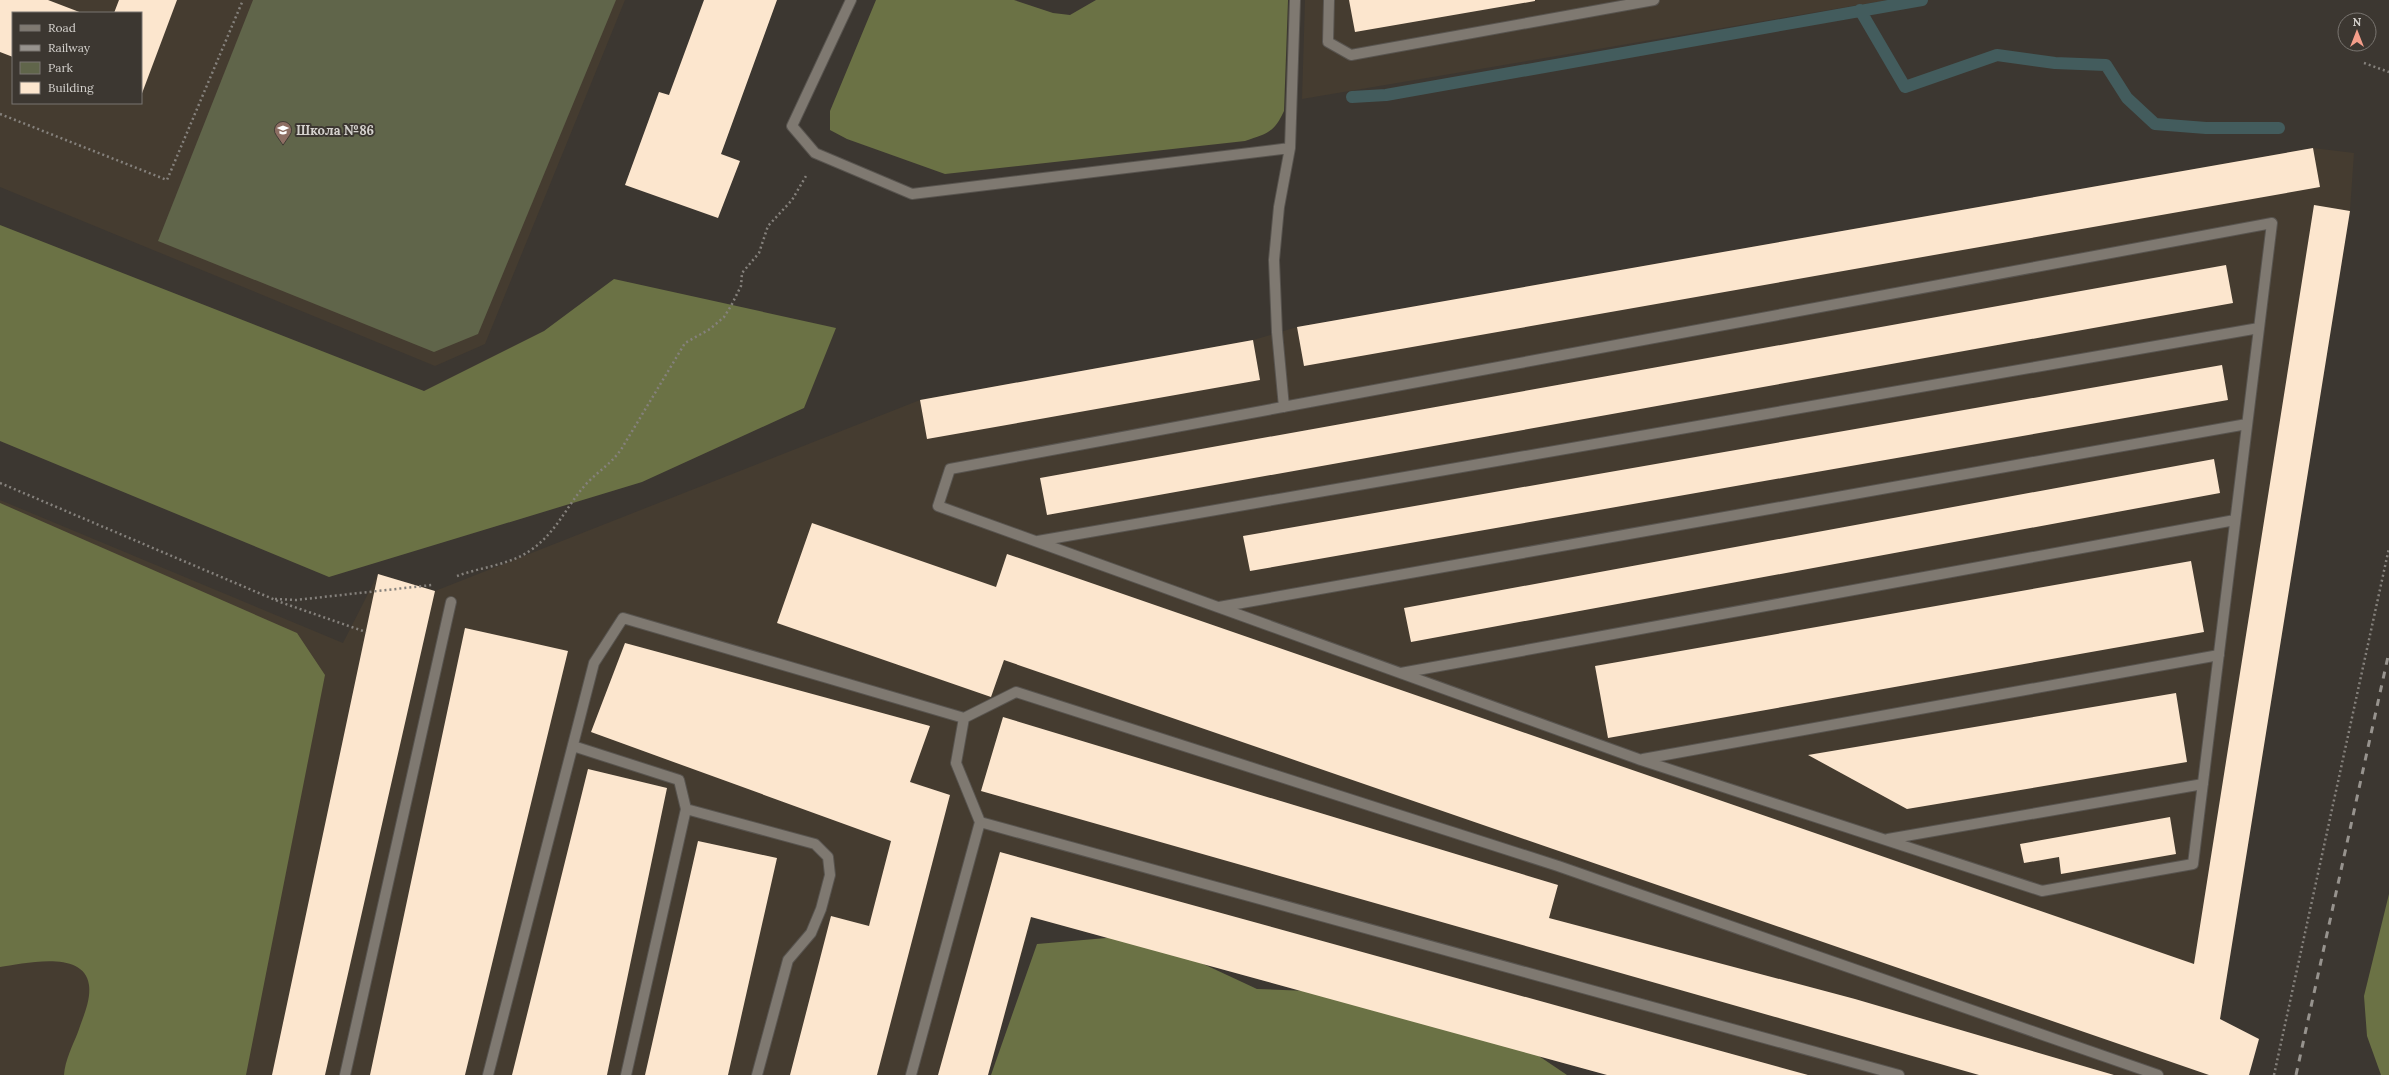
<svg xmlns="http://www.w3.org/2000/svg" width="2389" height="1075" viewBox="0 0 2389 1075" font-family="Lora,serif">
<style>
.built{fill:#453c30;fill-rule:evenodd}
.green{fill:#60654a}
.forest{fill:#6b7245}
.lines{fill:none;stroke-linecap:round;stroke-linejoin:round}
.stream{stroke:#435c5d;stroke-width:12}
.building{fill:#fce6ce}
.minor-casing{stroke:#58544f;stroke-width:12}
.path{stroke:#85817c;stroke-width:2.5;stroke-dasharray:2 3;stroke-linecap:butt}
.minor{stroke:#7f7971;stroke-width:10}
.rail{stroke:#97938e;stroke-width:3;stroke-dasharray:7 7;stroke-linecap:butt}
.labels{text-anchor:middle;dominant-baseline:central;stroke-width:4;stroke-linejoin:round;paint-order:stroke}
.poi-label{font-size:13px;font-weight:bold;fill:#d5d2ce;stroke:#3c3731;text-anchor:start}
</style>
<rect width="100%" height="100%" fill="#3c3731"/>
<path class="built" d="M0,0h625l-140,344 -50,22 -435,-179zM13,13h128v90h-128z
M1305,0h583l-586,99z
M2313,148l41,5 -4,58 -130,808 29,56h-642l-575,-158 -44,158h-988v-575l343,143 35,-69 57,17 485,-191 333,-60 44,-13z"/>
<path class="green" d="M253,0h363l-138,334 -44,18 -276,-111z"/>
<path class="forest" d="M876,0h138l39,13 17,2 26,-15h192l-4,111c-10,22 -18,23 -39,30l-300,33 -98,-35 -17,-9v-19z
M0,225l424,166 120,-60 70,-52 222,49 -32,80 -162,74 -313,95 -329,-136z
M0,503l297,130 28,42 -79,400h-182c1,-15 9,-30 14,-43 5,-15 13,-32 11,-47 -5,-36 -66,-21 -89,-18z
M2389,894v181h-8l-14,-39 -3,-40z
M1141,935l116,54 130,5 140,54 40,27h-576l46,-131z"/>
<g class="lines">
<path class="stream" d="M1860,10l45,77 92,-32 58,8 51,2 21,33 28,26 51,4h73
M1352,97l34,-2 536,-95"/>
</g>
<path class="building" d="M0,0h48l34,13h-69v44l-13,-5z
M119,0h58l-36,96v-83h-27z
M704,0h73l-56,154 19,7 -22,57 -93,-33 34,-93 10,3z
M1349,0h186v1l-180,31z
M2313,148l7,39 -1016,179 -7,-39z
M2314,205l36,6 -130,808 39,20 -10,36h-40l-1205,-415 -13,37 -214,-74 35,-100 184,64 11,-33 1187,410z
M2226,265l7,38 -1186,212 -7,-37z
M1253,340l7,40 -333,59 -7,-39z
M2222,365l6,35 -978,171 -7,-35z
M2214,459l6,34 -809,149 -7,-34z
M2191,561l13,71 -596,106 -13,-72z
M378,574l57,17 -110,484h-53z
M465,628l103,23 -103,424h-95z
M625,643l305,83 -20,56 40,13 -73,280h-87l41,-159 38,10 22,-85 -300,-109z
M2176,693l11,69 -280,47 -99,-54z
M1003,717l555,168 -9,33 306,81 259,76h-135l-998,-284z
M588,769l79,19 -60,287h-95z
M2170,817l6,37 -115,20 -2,-17 -35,6 -4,-19z
M698,841l79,17 -49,217h-83z
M1000,852l808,223h-201l-576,-158 -43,158h-50z"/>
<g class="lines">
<defs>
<path id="minor" d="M851,0l-59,126 23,27 97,41 378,-46
M1329,0l-1,42 23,13 303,-55
M2272,223l-79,641 -151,27 -401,-131 -703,-254 12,-37z
M1284,407l-7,-75 -3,-72 5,-53 11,-59 5,-148
M1038,541l1221,-213
M1219,607l1028,-183
M1401,673l834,-153
M573,746l106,34 7,29
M1643,759l576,-104
M980,822l919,253
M1888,839l315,-55
M345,1075l106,-473
M488,1075l106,-412 29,-45 341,100
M626,1075l60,-266 129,35 13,13 2,18 -9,34 -10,24 -23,27 -31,115
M911,1075l69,-253 -24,-59 8,-45 52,-26 542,174 600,209"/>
</defs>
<use href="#minor" class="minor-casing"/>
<path class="path" d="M2364,63l25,9
M0,114l167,66 76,-180
M0,483l280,119 86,30
M457,576c24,-9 53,-11 74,-26 28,-20 36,-46 57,-68 12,-12 25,-20 34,-34l63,-105 25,-14 14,-12 7,-11 10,-20 1,-13 17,-20 9,-27 24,-26 14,-24
M275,599l21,1 136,-15
M2274,1075l115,-527"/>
<use href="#minor" class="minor"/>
<path class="rail" d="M2296,1075l93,-423"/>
</g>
<defs>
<symbol id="school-pin" viewBox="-11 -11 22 30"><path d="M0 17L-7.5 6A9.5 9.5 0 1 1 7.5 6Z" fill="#8d6e63" stroke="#3c3731"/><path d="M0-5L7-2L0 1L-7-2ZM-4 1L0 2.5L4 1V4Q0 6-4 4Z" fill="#fff"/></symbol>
</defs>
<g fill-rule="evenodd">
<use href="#school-pin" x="273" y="120" width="20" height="27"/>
</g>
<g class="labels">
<g class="poi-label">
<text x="296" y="130">Школа №86</text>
</g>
</g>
<rect x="12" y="12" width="130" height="92" fill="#3c3731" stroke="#797570"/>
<rect x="20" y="25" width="20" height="6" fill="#7f7971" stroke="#797570"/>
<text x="48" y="32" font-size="12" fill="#d5d2ce">Road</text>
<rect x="20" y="45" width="20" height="6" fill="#97938e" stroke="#797570"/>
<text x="48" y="52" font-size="12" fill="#d5d2ce">Railway</text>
<rect x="20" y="62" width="20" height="12" fill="#60654a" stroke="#797570"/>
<text x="48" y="72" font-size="12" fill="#d5d2ce">Park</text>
<rect x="20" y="82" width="20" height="12" fill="#fce6ce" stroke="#797570"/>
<text x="48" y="92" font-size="12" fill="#d5d2ce">Building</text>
<g transform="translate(2357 32)"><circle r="19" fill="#3c3731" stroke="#797570"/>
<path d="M0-3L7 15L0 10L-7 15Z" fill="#f49e8a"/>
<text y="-6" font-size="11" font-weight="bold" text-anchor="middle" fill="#d5d2ce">N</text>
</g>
</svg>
